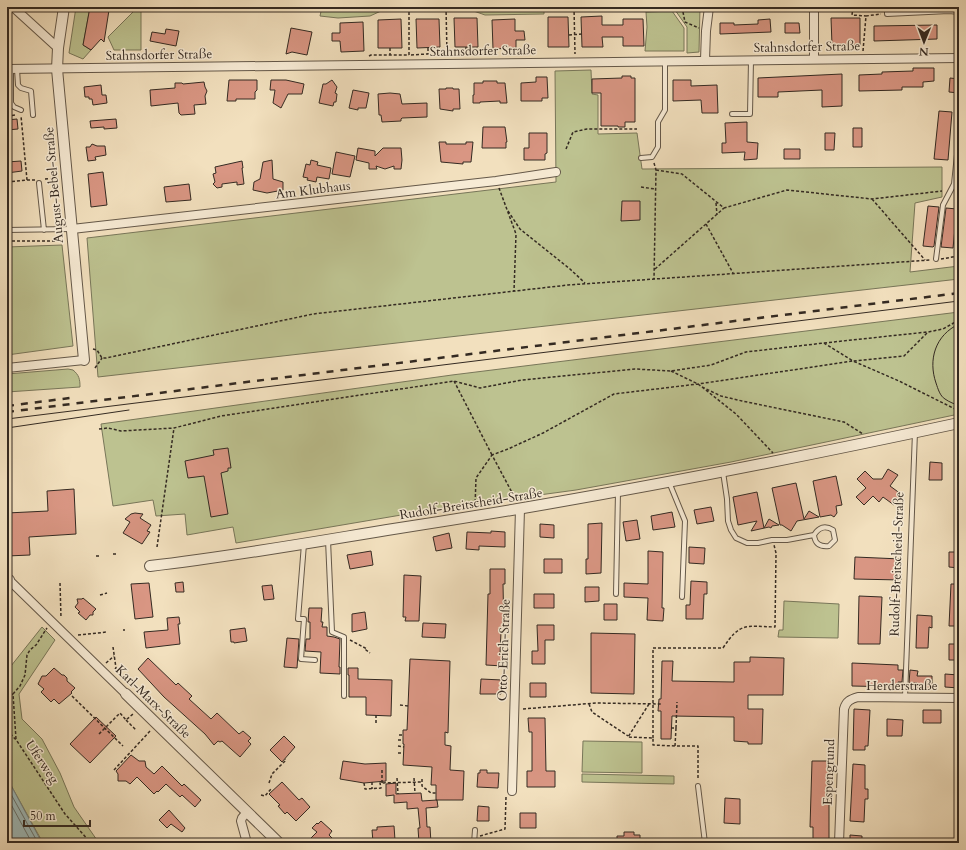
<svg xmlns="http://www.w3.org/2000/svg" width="966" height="850" viewBox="0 0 966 850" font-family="Cardo,serif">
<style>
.green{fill:#bdc290;stroke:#787659}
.water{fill:#9ebbba;stroke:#74817d}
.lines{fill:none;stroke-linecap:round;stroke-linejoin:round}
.shore{stroke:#69726e;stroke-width:1}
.building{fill:#d99683;stroke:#342a22}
.service-casing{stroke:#645849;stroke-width:6}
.minor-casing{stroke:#645849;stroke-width:10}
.tertiary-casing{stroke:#645849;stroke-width:12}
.path{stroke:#342a22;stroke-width:1.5;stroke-dasharray:3 2;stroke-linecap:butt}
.service{stroke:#f7ebd5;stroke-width:4}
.minor{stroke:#f7ebd5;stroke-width:8}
.tertiary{stroke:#f7ebd5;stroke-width:10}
.tram{stroke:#342a22;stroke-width:1}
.rail{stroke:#342a22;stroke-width:2.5;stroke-dasharray:7 7;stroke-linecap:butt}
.labels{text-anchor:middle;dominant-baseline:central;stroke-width:3;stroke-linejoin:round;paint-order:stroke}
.street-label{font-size:13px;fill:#342a22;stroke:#f7ebd5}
</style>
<rect width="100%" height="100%" fill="#f2e0be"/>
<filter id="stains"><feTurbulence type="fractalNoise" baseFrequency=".005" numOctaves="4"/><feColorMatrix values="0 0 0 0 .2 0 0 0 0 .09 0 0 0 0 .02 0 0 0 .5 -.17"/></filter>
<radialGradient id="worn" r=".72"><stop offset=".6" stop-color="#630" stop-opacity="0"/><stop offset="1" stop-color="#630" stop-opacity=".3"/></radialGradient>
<path class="green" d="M76,7h14l-7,38 8,5 -8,9 -14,-6z
M115,7h26v43h-27l-6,-13 26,-26h-18z
M322,7h12l1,4 35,-1v-3h37v4h-26l-11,5 -32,2 -18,-2z
M447,7h33l20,3 44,-1v5l-59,1 -17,-6 -21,1z
M658,7h42l-1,45 -12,1v-26l-12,-17h-18z
M672,11l12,17v23h-39l2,-24 -1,-15z
M591,70l1,24 6,1v39l39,-1 5,36 300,-2v30l-27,6 -5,69 49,-6v13l-861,98 -11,-139 469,-56 -1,-111z
M62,245l11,101 -66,9v-108z
M959,312v102l-228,48 -155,28 -103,14 -1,-1 -236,40 -3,-16 -46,8 -2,-21 -29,2 -3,-16 -40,6 -12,-82 351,-49z
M68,369l5,1c6,5 7,9 7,17l-73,5v-18z
M784,601l55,3 -1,34 -60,-1 1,-7h4z
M42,627l13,13 -36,54 3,25 20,20 18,34 14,34 25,36h-56l-36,-65v-107z
M583,741l59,1v31l-60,-1z
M582,774l92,2v8l-92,-2z"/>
<path class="water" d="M7,778l33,61 3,4h-36z"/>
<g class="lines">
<path class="shore" d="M7,787l31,56
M7,797l25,46"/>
</g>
<path class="building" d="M90,7l19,3 -5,32 -3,-3 -10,11 -8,-5z
M602,16v9h21v-6h20l1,27h-21v-9h-21l1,10h-21l-1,-30z
M548,17h20l1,30h-21z
M454,18h23l1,29h-23z
M831,18h29v27h-28z
M401,19l1,29h-24v-28z
M416,19h23l1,28 -23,1z
M515,19v12h9l1,9h-9v8l-23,1 -1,-29z
M770,19l1,13 -51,2v-11h14v2l24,-1v-4z
M363,22l1,29 -23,1 -1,-11h-8v-8h8v-10z
M785,23h14l1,10h-15z
M937,25v14l-63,2v-15z
M291,28l21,4 -5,23 -15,-3 -6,2z
M166,29l13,2 -3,15 -26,-5 2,-9 13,2z
M913,68h21v13l-11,1v5h-21v3l-43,1v-16l23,-1v-2l31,-1z
M842,74v32l-20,1v-17l-44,2v5h-20v-19z
M622,76h9v2h4v44h-10v5h-7v-1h-17v-33h-9v-14l30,-1z
M536,77h11l1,21h-6v3h-21v-18l15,-1z
M950,78l9,1v14l-10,-1z
M229,80h28v10l-2,2v7h-19v2h-9z
M271,80h15l18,4 -2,10h-14l-7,14 -8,-5 2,-13h-5z
M332,80l5,7 -2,6 2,1 -1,8h-2l-1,4 -14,-3 4,-19h3z
M673,80h18v6l26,-1 1,28h-16l-1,-13 -28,1z
M483,81h14v2h8l2,20h-7v-2l-20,1v1h-7v-8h1v-12h9z
M204,82l1,5 2,4 -2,5 1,8 -12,1 1,9 -14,1 -2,-2 -1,-10 -27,3 -1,-16 25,-2v-5h7l1,1z
M101,85l1,10h4l1,8 -14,2 -1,-6h-3v-2h-4l-1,-10z
M446,88h7v1h6l1,20h-7v2l-13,-2 -1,-20h7z
M353,90l16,3 -3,15h-8v2l-9,-2z
M390,93l10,1 2,10 25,-1v14l-25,1 -1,1v2l-19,1 -1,-7h-2l-1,-21z
M939,111l13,1 -4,48 -14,-1z
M17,119l1,10 -11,1v-10z
M116,119l1,9 -13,1v-2l-13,1 -1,-7z
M747,122v20l11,1 -1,16 -13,1 1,-8 -23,1v-10h4l-1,-20z
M483,127h22l2,15h-1v6h-24z
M853,128h9v19h-9z
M529,133h18v20l-2,1v6h-21v-12h5z
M825,133h10l-1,17h-9z
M439,142h7v2h20v-2h7l-2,20h-8v2l-22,-2z
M92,144l5,2h8l1,9 -11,2 1,3 -8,1 -2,-14h4z
M358,148l17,3v5l8,-8h18l1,12 -1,9h-7v-3l-9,3 -9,-3 1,3h-8v-6l-13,-3z
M784,149h16v10h-16z
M336,152l19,4 -5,21 -18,-3z
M272,160l1,19 10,3v8l-16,3 -14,-3 1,-8 6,-3 3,-17z
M311,160l7,2 -1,3 14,3 -2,11 -12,-2 -1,5 -9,-2 1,-2 -5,-1 3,-13 4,1z
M21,161l1,10 -15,2v-11z
M242,161l1,7h-1l2,16 -7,1v-3l-15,2v3l-5,1 -4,-4 2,-2 -2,-8 3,-1 -1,-6z
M103,172l4,33 -16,2 -3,-33z
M189,184l2,16 -25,2 -2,-15z
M622,201h18v19l-19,1z
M928,206l11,1 -5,39 -1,1 -10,-1z
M946,208l11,1 -4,39 -12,-1z
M228,448l3,20h-3v3l-7,2 7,41 -17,3 -7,-41 -16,2 -3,-17 29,-6 -1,-5z
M930,462l12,1v17h-13z
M888,469l10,6 -8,11 11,8 -7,11 -11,-8 -4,5 -6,-6 -9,9 -8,-8 10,-9 -9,-9 8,-8 8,8h9z
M836,476l6,29 -6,1 1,7 -3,4 -3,-2 -11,2 -7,-36z
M796,483l8,36 5,-8 10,6 -22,4 -6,10 -9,-6h-2l-8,-37z
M74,489l2,45 -47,3 1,18 -23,1v-43l41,-2 -1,-20z
M757,492l7,36 5,-9 10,6 -7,1 -1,2 -2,-1 -18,4 6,-10 -19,4 -5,-28z
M711,507l3,14 -17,3 -3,-14z
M672,512l3,15 -22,3 -2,-14z
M135,513l8,1 -3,4 11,7 -4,6 3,1 -8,12 -19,-11 7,-11 -5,-3 6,-5z
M637,520l3,19 -14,2 -3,-19z
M602,523l-1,50 -15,1v-15h2v-35z
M540,524l14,1v13l-14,-1z
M491,531l14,1v15l-26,-1v4l-13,-1 1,-17 24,1z
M449,533l3,15 -16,3 -3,-14z
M689,547l16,1 -1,16 -15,-1z
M371,551l2,14 -23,4 -3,-14z
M648,551l15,1 -1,56h2l-1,13 -16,-1 1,-22 -24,-1v-14l24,1z
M949,552h10v16l-10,-1z
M855,557l46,2v21l-47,-1z
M544,559h18v14h-18z
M490,569h15v15h-2l1,48h-3l-1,22h3v12l-17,-1 2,-71h2z
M404,575l17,1 -2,45h-14l1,-4h-3z
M691,581l16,1v12h-3l-1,25h-17v-14h4z
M183,582l1,10h-8l-1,-9z
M149,583l4,34 -18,2 -4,-35z
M951,584h8v42h-10z
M272,585l2,14 -10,1 -2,-14z
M585,587h14v14l-14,1z
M534,594h20v14h-20z
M859,596l23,1 -2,47h-22z
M83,598l13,11 -3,3v3h-3l-4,5 -8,-7 2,-1 -5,-5 3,-4 -1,-4h5z
M604,604h13v16h-13z
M309,608h13l-1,14h2l-1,5h5v9l7,1 6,2 -1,28h1v7l-20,-1 1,-21 -16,-1 1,-12h4v-17h-2z
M365,612l2,17 -15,3v-18z
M917,615l15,1v12l-3,-1 -1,21h-12z
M179,617l1,7h-2l2,20 -34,4 -2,-16 24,-2 -1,-12z
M423,623l23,1 -1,14 -23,-1z
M537,625h17v15h-9v24h-13v-13h6z
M245,628l2,13 -13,2v-1h-3l-1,-12z
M591,633l44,1 -1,60 -43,-1z
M287,638l12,1 -2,29 -13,-1z
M949,644h10v16h-10z
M750,657l34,1 -1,37h-35v14h15l-1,35h-14v-2l-14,-1v-24l-62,-1 -1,23h-10v-28h-3l1,-12h2l1,-38h11l-1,20 62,1v-20h16z
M148,658l28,27 2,-2 14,13 -3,3 22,20 6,-6 22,21 4,-3 8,7 -3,3 3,3 -11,13 -18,-16 -2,1 -2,-1 -4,4 -9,-11 -41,-37 -26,-28z
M410,659l40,2 -2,72 -3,-1v13l6,1 -1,24 14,1 -1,29h-27v-15h-5l1,-18 -29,-2 1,-21h-1v-14h4z
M852,663l46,2v5h5l-1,12h-4v5l-46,-1z
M54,668l8,7h2l3,3v3l8,7 -4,4 1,1 -13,11 -5,-5 -3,3 -10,-10 3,-3 -6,-5 4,-8h4z
M348,668h10v11l34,1 -1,36 -25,-1v-18h-17v-22h-1z
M910,670l8,1 -1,5h15v12h-15v-5h-8z
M945,674l14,1v13l-14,-1z
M481,679l21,1 -1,14h-21z
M530,683h16v14h-16z
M854,709l16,1 -2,36h-3v4h-12z
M923,710h18v13h-18z
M96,717l20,19 -26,27 -20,-19z
M528,718h17l1,53h9v16h-28v-16h5v-39h-3z
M887,719l16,1 -1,16h-15z
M284,736l11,11 -13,15 -12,-12z
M131,755l8,6h6l1,6 8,7 8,-8 20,20 2,-2 17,16 -6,7 -13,-12 -2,2 -14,-13 -8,8 -1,-1 -3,3 -17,-17 -7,7 -4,-3h-8v-7l-2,-3z
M343,761l22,3 21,-1v18l-22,2 -24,-4z
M812,761h17v82h-16v-16h-3z
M853,764l12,1v24h3v10h-3l-1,23 -14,-1z
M480,770h7v3h12l-1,15 -21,-1 1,-14h2z
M282,782l17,18 3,-2 8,9 -14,14 -9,-9 -2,2 -7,-8 2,-1 -11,-11z
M396,783v11l25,-1 1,8 15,-1 1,7 -12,1 1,19h3l1,16h-12l-1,-15h2l-2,-20 -11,1v-7l-13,1v-8l-8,1v-12z
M725,798l15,1v25l-16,-1z
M478,806l11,1v14h-12z
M169,810l16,18 -3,4 -11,-8 -4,4 -8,-8z
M520,813h16v15h-16z
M321,821l11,10 -3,4 3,3 -5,5h-11l-5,-5 6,-6 -5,-4 5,-5 1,1z
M394,826l1,14h-6v1l-16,1 -1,-12h5v-3z
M624,832h10v3h6v8h-23v-7h7z
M850,835l12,1v7h-12z"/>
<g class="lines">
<defs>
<path id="service" d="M887,7v7l62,-3 10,1
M11,69v34l3,4 7,3
M17,69l1,16 3,3 10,3 2,24
M732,114h18l1,-54
M641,158l11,-1 6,-10v-25l7,-12v-49
M39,183l5,47
M7,230l64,-1
M936,259l7,-54 11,-21 5,-49
M723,472l4,27 1,22 3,9 5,8 11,5h11l14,-3h15l27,-5c1,9 6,12 15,11l6,-6 -2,-10c-8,-5 -14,-3 -19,5
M669,482l16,39 -3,76
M328,540l4,92 12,5v59
M304,544l-6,75h6l-3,40 14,1
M616,594l2,-102
M905,697l10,-265
M698,786l7,57
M474,843l1,-13"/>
<path id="minor" d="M13,7l45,41
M814,59v-52
M705,60l1,-29 3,-24
M7,69l952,-11
M72,229l424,-48 60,-9
M7,368l77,-8
M9,580l117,114
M512,791l8,-282
M247,812l-5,6 -1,3 6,22
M839,843l5,-134c2,-8 7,-10 14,-12l101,1"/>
<path id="tertiary" d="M64,7l-6,41 -1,21 27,291
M150,566c79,-9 158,-23 237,-36 192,-29 382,-66 572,-107
M7,580h2
M126,694l153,149"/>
</defs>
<use href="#service" class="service-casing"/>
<use href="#minor" class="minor-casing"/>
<use href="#tertiary" class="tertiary-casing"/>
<path class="path" d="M409,7v48l19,-1v-7
M446,7l1,47h37l1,1
M490,7l10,1 36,-1
M574,7l1,47
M682,7l3,15 14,6
M853,7l-1,8 14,1
M822,9l30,2
M569,35l13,-1
M466,47v7
M390,48v7
M504,48v6
M863,51l3,-35 15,-2
M369,56l2,-1h38
M7,116l9,-1
M566,149l7,-17 14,-3h50
M654,163l2,7 -2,109
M656,170l26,4 42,34 63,-18 85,9 70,-8
M45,179l14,-1
M27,180h8
M7,182l20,-2 -6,-64
M641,187l14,2
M499,188l17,46 -2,57
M872,199l53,61
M716,203l1,12
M508,211l12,18 50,40 15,14
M706,224l27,49
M7,241h49v-6
M941,259l18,-3
M655,269l69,-61
M824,343l103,-11
M93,349l4,1 5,8h4l207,-44 255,-29 362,-25
M95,368l7,-10
M671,371l27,13 4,3 34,27 37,39
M454,381l38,74
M702,387l19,9 21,5 102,21 19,12
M99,429l9,-1 13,3 53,-3 47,-12 233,-35 26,7 42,-8 113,-11 36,2 40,-6 35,-13 78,-9 29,18 51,-5 24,-24 15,-3 16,-9
M516,500l-24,-45 16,-6 35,-16 71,-39 84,-10 155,-23 46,20 60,30
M475,507l1,-29 16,-23
M157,547l17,-119
M113,554h4
M96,556h3
M60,583l1,35
M100,595l7,-2
M123,630h2
M78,635l29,-3
M350,640l17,9 -1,1 4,3
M113,647l3,21 -2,3
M106,663l8,-7
M72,696l51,50
M7,697l6,-3
M589,704l3,8 36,24
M649,704l-21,33 25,1v7l22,1
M400,705l8,1
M523,709l73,-6 65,1
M126,720l10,10
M376,723v-8
M671,728h5l-1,18h23v33
M676,728l1,-26
M7,730l10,11 48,73 26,29
M99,734l21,-21 6,7 7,-6
M399,735h4
M653,738v-90h70c17,-26 23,-22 52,-21l1,-74 -2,-8
M16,739l-3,-45 7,-8 5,-11 2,-20 3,-5 6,-5 11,-17
M398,740h5
M398,746l6,1
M398,753h5
M114,770l37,-40
M397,778l1,16
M414,778l1,15
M422,779v7l9,7h5
M372,782v7
M269,783l3,-9 14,-14 -1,-1
M364,783l1,6 16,-1 -1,-5 42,-1
M382,783v-15
M261,795l4,1 6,-7
M480,836l25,-7 1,-32"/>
<use href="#service" class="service"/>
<use href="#minor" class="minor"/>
<use href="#tertiary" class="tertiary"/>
<path class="tram" d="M959,324c-24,11 -31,36 -23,59 2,6 4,13 9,16 4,3 10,5 14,7
M7,419l952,-118
M7,428l122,-18"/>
<path class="rail" d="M7,406l63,-8
M7,412l952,-119"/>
</g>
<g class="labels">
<g class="street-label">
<text transform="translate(807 47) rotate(-1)">Stahnsdorfer Straße</text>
<text transform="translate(483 51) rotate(-1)">Stahnsdorfer Straße</text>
<text transform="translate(159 55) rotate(-1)">Stahnsdorfer Straße</text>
<text transform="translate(54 185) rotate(-95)">August-Bebel-Straße</text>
<text transform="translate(313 190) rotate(-7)">Am Klubhaus</text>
<text transform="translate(471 504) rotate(-9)">Rudolf-Breitscheid-Straße</text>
<text transform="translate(897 564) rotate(-88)">Rudolf-Breitscheid-Straße</text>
<text transform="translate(504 650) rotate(-88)">Otto-Erich-Straße</text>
<text x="902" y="686">Herderstraße</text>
<text transform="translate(153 702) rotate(44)">Karl-Marx-Straße</text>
<text transform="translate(42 762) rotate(56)">Uferweg</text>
<text transform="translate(829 772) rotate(-88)">Espengrund</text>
</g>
</g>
<rect width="966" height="850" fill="none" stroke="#f2e0be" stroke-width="24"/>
<rect x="8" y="8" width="950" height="834" fill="none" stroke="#342a22" stroke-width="2"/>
<rect x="12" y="12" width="942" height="826" fill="none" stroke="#342a22"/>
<g transform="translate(924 42) rotate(181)" stroke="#f7ebd5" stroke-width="3" paint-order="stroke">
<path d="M0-3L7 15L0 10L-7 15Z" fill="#342a22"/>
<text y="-6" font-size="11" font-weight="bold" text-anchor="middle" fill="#342a22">N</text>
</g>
<path d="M24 820v6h66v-6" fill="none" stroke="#342a22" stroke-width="2"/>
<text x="30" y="820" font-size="12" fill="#342a22" stroke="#f7ebd5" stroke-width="3" paint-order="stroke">50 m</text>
<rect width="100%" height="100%" filter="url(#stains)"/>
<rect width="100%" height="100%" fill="url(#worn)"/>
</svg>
